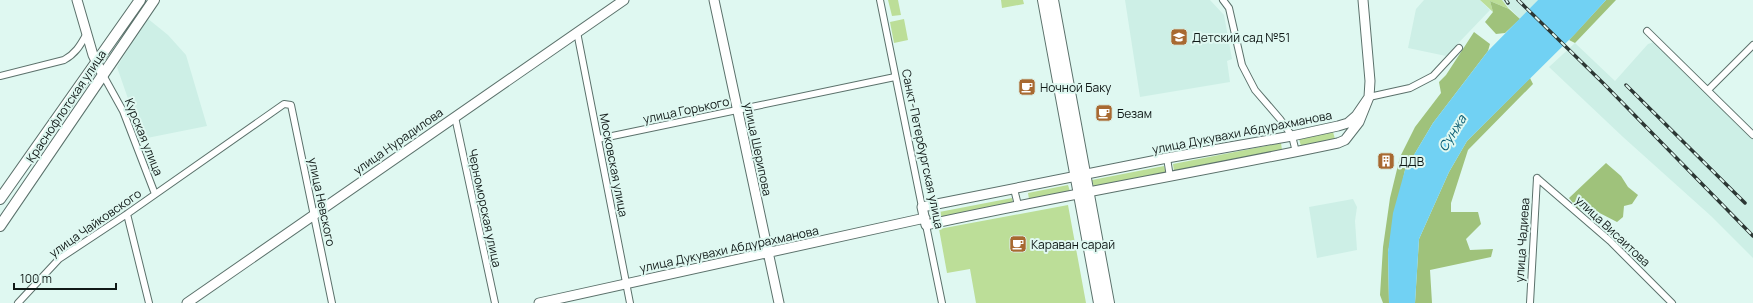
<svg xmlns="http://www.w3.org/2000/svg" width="1753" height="303" viewBox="0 0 1753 303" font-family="Manrope,sans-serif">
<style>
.built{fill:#cdefe6}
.green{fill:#bcde98}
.forest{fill:#9fc27b}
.water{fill:#71d1f3}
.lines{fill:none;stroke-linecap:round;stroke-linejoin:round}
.street-casing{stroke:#5b716b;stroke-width:8}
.secondary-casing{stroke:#5b716b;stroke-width:11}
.primary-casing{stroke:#5b716b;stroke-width:12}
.street{stroke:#fff;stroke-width:6}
.secondary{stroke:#fff;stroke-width:9}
.primary{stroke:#fff;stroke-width:10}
.rail-casing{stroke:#2c3734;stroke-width:3.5}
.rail{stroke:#dff8f1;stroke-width:2;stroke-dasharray:6;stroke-linecap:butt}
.labels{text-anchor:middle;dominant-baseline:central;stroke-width:4;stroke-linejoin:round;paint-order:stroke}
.poi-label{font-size:12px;fill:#101917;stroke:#dff8f1;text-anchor:start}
.street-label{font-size:12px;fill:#101917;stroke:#dff8f1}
.water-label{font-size:13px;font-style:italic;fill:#00576e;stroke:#dff8f1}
</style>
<rect width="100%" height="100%" fill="#dff8f1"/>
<path class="built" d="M1125,0h85l14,15 8,44 -5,2 3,21 -90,15z
M1424,0h56l10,10 -44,46 -38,-8 8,-39z
M1502,0h36l-18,19z
M147,18l21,17 18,20 21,71 -65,13 -25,-72z
M1654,42l99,97v119l-42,-42 -88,-79 -74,-70 26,-24 40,38 33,-37z
M1353,199l4,8 -2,14 2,29 -40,8 -8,-51z"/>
<path class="green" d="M888,0h10l3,15 -9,1z
M1001,0h22l1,4 -22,4z
M1480,0h22l7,9 -19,-8 3,11z
M904,19l4,21 -14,3 -4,-21z
M1333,132l2,7 -34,7 -2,-7z
M1281,143l1,7 -108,21 -1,-7z
M1164,166l2,7 -72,14 -2,-7z
M1068,185l2,6 -41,8 -1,-6z
M1012,198l1,5 -78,15 -1,-5z
M1068,205l18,98h-110l-6,-34 -23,4 -8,-44z"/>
<path class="forest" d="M1606,0h10l-41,43 -6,-3z
M1490,1l19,8 11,10 -15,14 -9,1 -11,-12 8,-10z
M1474,32l16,12 -2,7 -55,72 -28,47 -17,82 1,51h-6l-3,-8 3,-48 7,-49 10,-41 15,-30 26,-34 -2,-11 7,-7z
M1530,78l3,6 -65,66 -17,53v9h27l3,12 -15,15 4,11 23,-1 -2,8 -61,13 2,33h-17l4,-64 30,-67 18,-31z
M1606,163l15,13 7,11 10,8 -6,9 -8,2 -1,11 -6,5 -29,-15 -10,2 -9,-11z"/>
<path class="water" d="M1538,0h68l-31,34 -108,107 -18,31 -30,67 -4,64h-26l-1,-51 5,-39 12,-43 28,-47 55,-72z"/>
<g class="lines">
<defs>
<path id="street" d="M880,0l42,207
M1223,0l6,8 13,57 13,25 25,29 12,17 4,16
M1647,31l106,104
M577,32l53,271
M103,75l20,36 32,83
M0,76l64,-16c11,-6 16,-14 22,-25
M1708,90l45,-45
M1369,97l41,-9 23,-12 26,-28
M455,117l40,186
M598,139l297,-62
M1167,158l3,19
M1537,178l73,63 62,62
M1014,189l4,16
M127,214l22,89
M926,225l16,78
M18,303l41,-44 68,-45 157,-110 7,1 41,198
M1530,303l7,-125"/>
<path id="secondary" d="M77,0l16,55 10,20
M714,0l65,303
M1363,0l7,81 -1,16 -10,25 -14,18 -7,3c-137,29 -275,52 -412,82l-4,-18 245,-49 125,-22 46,-10 10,-3 8,-7 13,-19
M187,303l437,-303
M539,303l386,-85"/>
<path id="primary" d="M1043,0l56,303
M1053,0l56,303
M0,199l140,-199
M0,226l154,-226"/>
</defs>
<use href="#street" class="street-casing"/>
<use href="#secondary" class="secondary-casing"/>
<use href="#primary" class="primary-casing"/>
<use href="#street" class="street"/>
<use href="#secondary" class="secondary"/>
<use href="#primary" class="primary"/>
<defs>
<path id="rail" d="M1506,0l2,3
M1518,0l86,84 149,152
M1626,85l119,118"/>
</defs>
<use href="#rail" class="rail-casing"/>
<use href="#rail" class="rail"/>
</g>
<defs>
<symbol id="school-square" viewBox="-11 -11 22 22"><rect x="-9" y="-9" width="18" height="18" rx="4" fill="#a86931" stroke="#dff8f1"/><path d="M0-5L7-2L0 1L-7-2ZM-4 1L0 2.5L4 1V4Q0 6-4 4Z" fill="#fff"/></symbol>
<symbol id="cafe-square" viewBox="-11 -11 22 22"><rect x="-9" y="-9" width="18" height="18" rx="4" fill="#a86931" stroke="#dff8f1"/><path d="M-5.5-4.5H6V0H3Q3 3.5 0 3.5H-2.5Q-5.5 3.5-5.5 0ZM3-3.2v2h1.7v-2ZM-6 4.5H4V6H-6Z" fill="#fff"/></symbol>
<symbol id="building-square" viewBox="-11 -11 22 22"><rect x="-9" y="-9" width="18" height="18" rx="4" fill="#a86931" stroke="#dff8f1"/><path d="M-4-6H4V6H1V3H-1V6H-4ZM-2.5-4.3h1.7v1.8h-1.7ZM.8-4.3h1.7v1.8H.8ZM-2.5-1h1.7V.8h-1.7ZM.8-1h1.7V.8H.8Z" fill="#fff"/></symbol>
</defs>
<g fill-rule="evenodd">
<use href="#school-square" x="1169" y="27" width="20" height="20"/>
<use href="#cafe-square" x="1017" y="77" width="20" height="20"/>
<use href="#cafe-square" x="1094" y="103" width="20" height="20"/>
<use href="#building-square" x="1376" y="151" width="20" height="20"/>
<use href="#cafe-square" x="1008" y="234" width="20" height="20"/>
</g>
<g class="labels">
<g class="poi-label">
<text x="1192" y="37">Детский сад №51</text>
<text x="1040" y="87">Ночной Баку</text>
<text x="1117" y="113">Безам</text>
<text x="1399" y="161">ДДВ</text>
<text x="1031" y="244">Караван сарай</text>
</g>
<g class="street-label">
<text transform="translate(66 106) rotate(-56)">Краснофлотская улица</text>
<text transform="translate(686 110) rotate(-12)">улица Горького</text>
<text transform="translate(1242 132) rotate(-11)">улица Дукувахи Абдурахманова</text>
<text transform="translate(144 137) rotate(68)">Курская улица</text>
<text transform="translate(398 141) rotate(-35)">улица Нурадилова</text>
<text transform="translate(758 149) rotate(78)">улица Шерипова</text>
<text transform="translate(923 149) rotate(78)">Санкт-Петербургская улица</text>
<text transform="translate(614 165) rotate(79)">Московская улица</text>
<text transform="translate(322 202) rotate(78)">улица Невского</text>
<text transform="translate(485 208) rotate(78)">Черноморская улица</text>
<text transform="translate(95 223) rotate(-35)">улица Чайковского</text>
<text transform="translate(1613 231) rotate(43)">улица Висаитова</text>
<text transform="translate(1522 240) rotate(-86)">улица Чадиева</text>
<text transform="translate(729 249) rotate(-12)">улица Дукувахи Абдурахманова</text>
</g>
<g class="water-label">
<text transform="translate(1452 133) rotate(-58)">Сунжа</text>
</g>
</g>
<path d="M14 283v6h102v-6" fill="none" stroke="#101917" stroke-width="2"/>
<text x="20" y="283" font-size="12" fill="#101917" stroke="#dff8f1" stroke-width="3" paint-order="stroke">100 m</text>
</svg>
